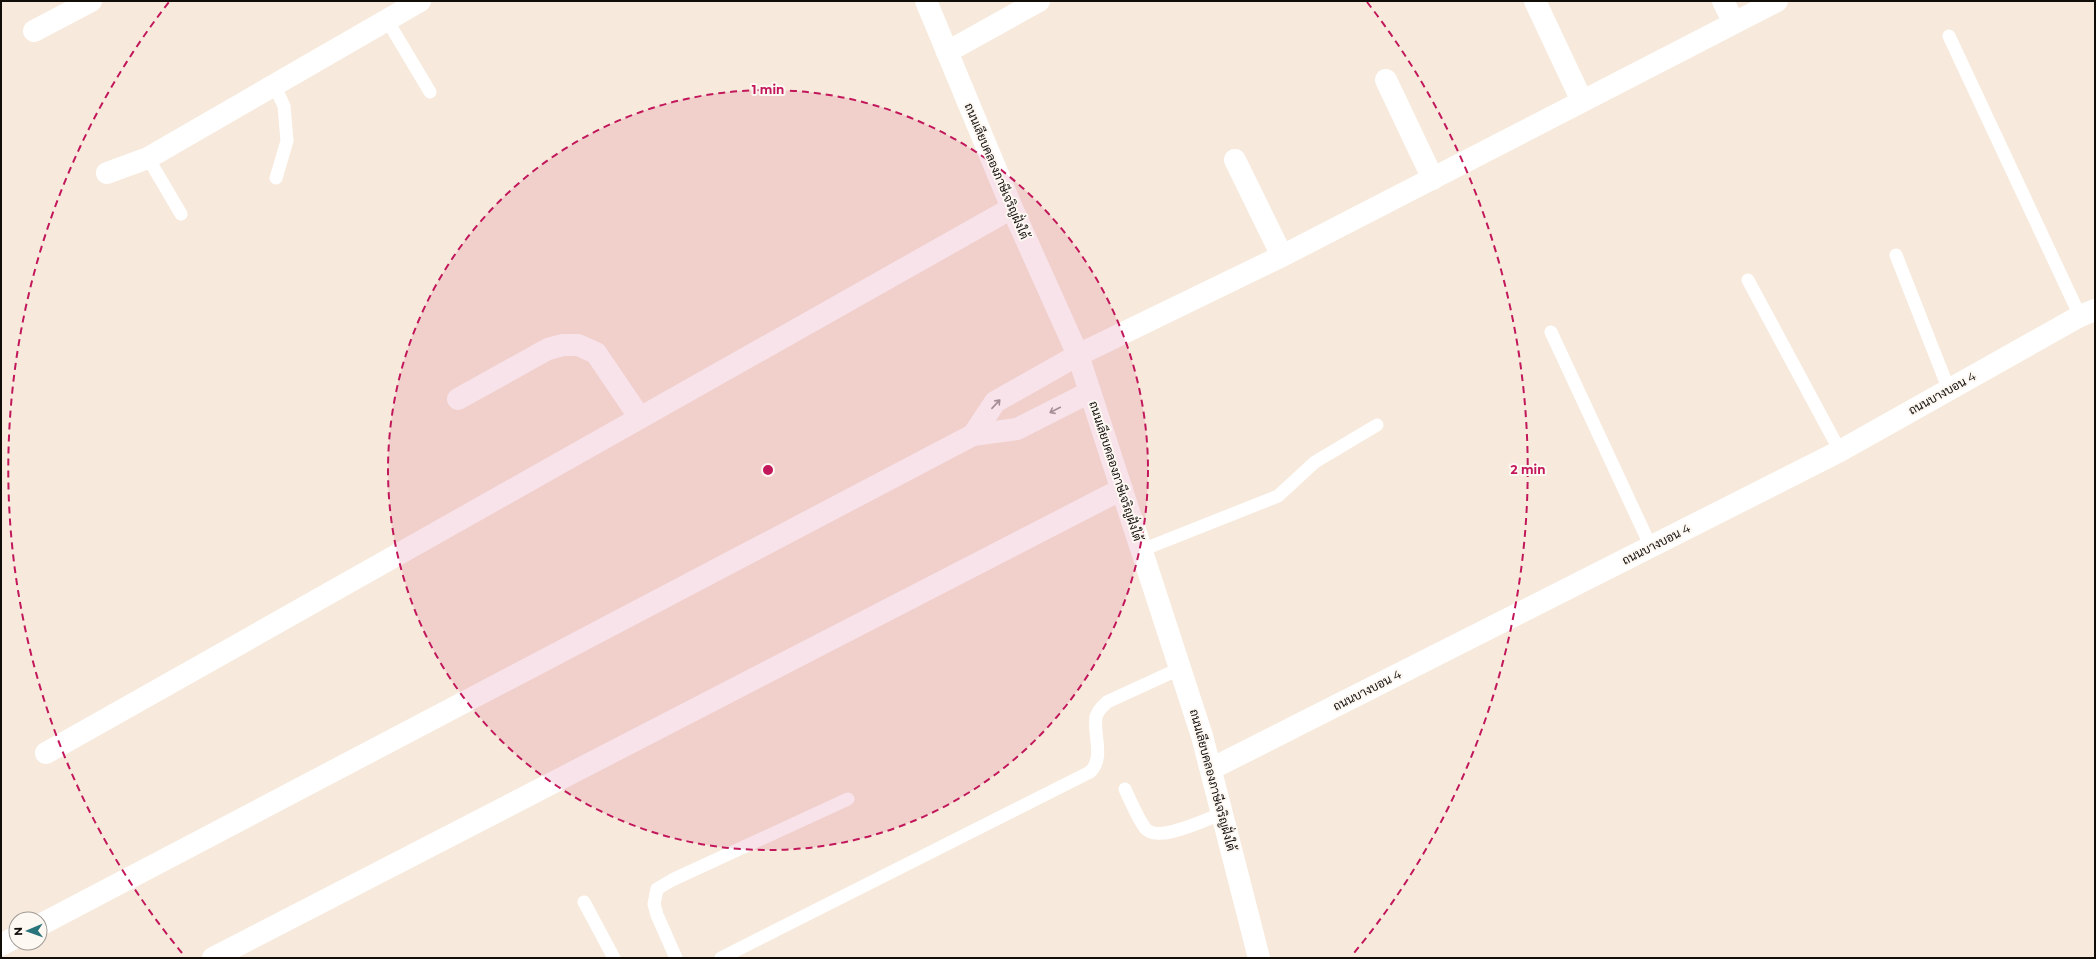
<svg xmlns="http://www.w3.org/2000/svg" width="2096" height="959" viewBox="0 0 2096 959" font-family="Montserrat,Sarabun,sans-serif">
<style>
.lines{fill:none;stroke-linecap:round;stroke-linejoin:round}
.service{stroke:#fff;stroke-width:13}
.minor{stroke:#fff;stroke-width:22}
.tertiary{stroke:#fff;stroke-width:22}
.oneway{stroke:#a09e9c}
.ring{fill:none;stroke:#c2185b;stroke-width:2;stroke-dasharray:7 5}
.labels{text-anchor:middle;dominant-baseline:central;stroke-width:4;stroke-linejoin:round;paint-order:stroke}
.street-label{font-size:12px;fill:#110d08;stroke:#fef8f3}
.centre{fill:#c2185b;stroke:#fef8f3;stroke-width:2}
.ring-label{font-size:12px;text-anchor:middle;font-weight:bold;fill:#c2185b;stroke:#fef8f3;stroke-width:4;stroke-linejoin:round;paint-order:stroke}
</style>
<rect width="100%" height="100%" fill="#f7eadc"/>
<g class="lines">
<path class="service" d="M387,20l43,72
M1949,36l131,280
M274,85l10,21 3,35 -11,37
M148,158l33,56
M1896,255l53,135
M1748,280l92,171
M1551,332l100,215
M1142,550l136,-54 37,-34 62,-37
M1125,789c6,13 12,28 20,39 12,16 62,-9 78,-15
M584,902l30,56
M676,958l-19,-43 -3,-11 3,-15 15,-9 176,-81
M721,958l369,-186c15,-14 3,-37 6,-55 1,-6 7,-11 11,-15l74,-34"/>
<path class="minor" d="M1535,1l47,100
M1723,1l11,22
M34,31l57,-30
M947,52l92,-51
M1386,80l47,99
M1235,160l47,96
M107,173l41,-15 272,-157
M458,399l90,-50 15,-4h15l18,8 44,65
M973,435l22,-33 83,-47 204,-99 495,-255
M46,753l966,-545
M40,925l933,-490 44,-6 73,-37
M1,945l15,-8
M213,958l909,-469"/>
<path class="tertiary" d="M926,1l86,207 66,147 124,381 57,222
M1211,769l629,-318 240,-135 15,-6"/>
</g>
<defs><path id="oneway-shaft" d="M-6 0H5M1.5-3L5.5 0L1.5 3" fill="none" stroke-width="1.6" stroke-linecap="round" stroke-linejoin="round"/></defs>
<g class="oneway">
<use href="#oneway-shaft" transform="translate(996 404) rotate(-47)"/>
<use href="#oneway-shaft" transform="translate(1055 410) rotate(153)"/>
</g>
<circle cx="768" cy="470" r="380" fill="#c2185b" fill-opacity=".12"/>
<g class="ring">
<circle cx="768" cy="470" r="380"/>
<path d="M182 953A760 760 0 0 1 169 2M1367 2A760 760 0 0 1 1354 953"/>
</g>
<g class="labels">
<g class="street-label">
<text transform="translate(997 171) rotate(67)">ถนนเลียบคลองภาษีเจริญฝั่งใต้</text>
<text transform="translate(1942 393) rotate(-29)">ถนนบางบอน 4</text>
<text transform="translate(1116 471) rotate(72)">ถนนเลียบคลองภาษีเจริญฝั่งใต้</text>
<text transform="translate(1656 544) rotate(-27)">ถนนบางบอน 4</text>
<text transform="translate(1367 690) rotate(-27)">ถนนบางบอน 4</text>
<text transform="translate(1213 780) rotate(75)">ถนนเลียบคลองภาษีเจริญฝั่งใต้</text>
</g>
</g>
<circle cx="768" cy="470" r="6" class="centre"/>
<g class="ring-label">
<text x="768" y="94">1 min</text>
<text x="1528" y="474">2 min</text>
</g>
<rect width="2096" height="959" fill="none" stroke="#110d08" stroke-width="4"/>
<g transform="translate(28 931) rotate(268)"><circle r="19" fill="#fef8f3" stroke="#9f9a95"/>
<path d="M0-3L7 15L0 10L-7 15Z" fill="#29737a"/>
<text y="-6" font-size="11" font-weight="bold" text-anchor="middle" fill="#110d08">N</text>
</g>
</svg>
